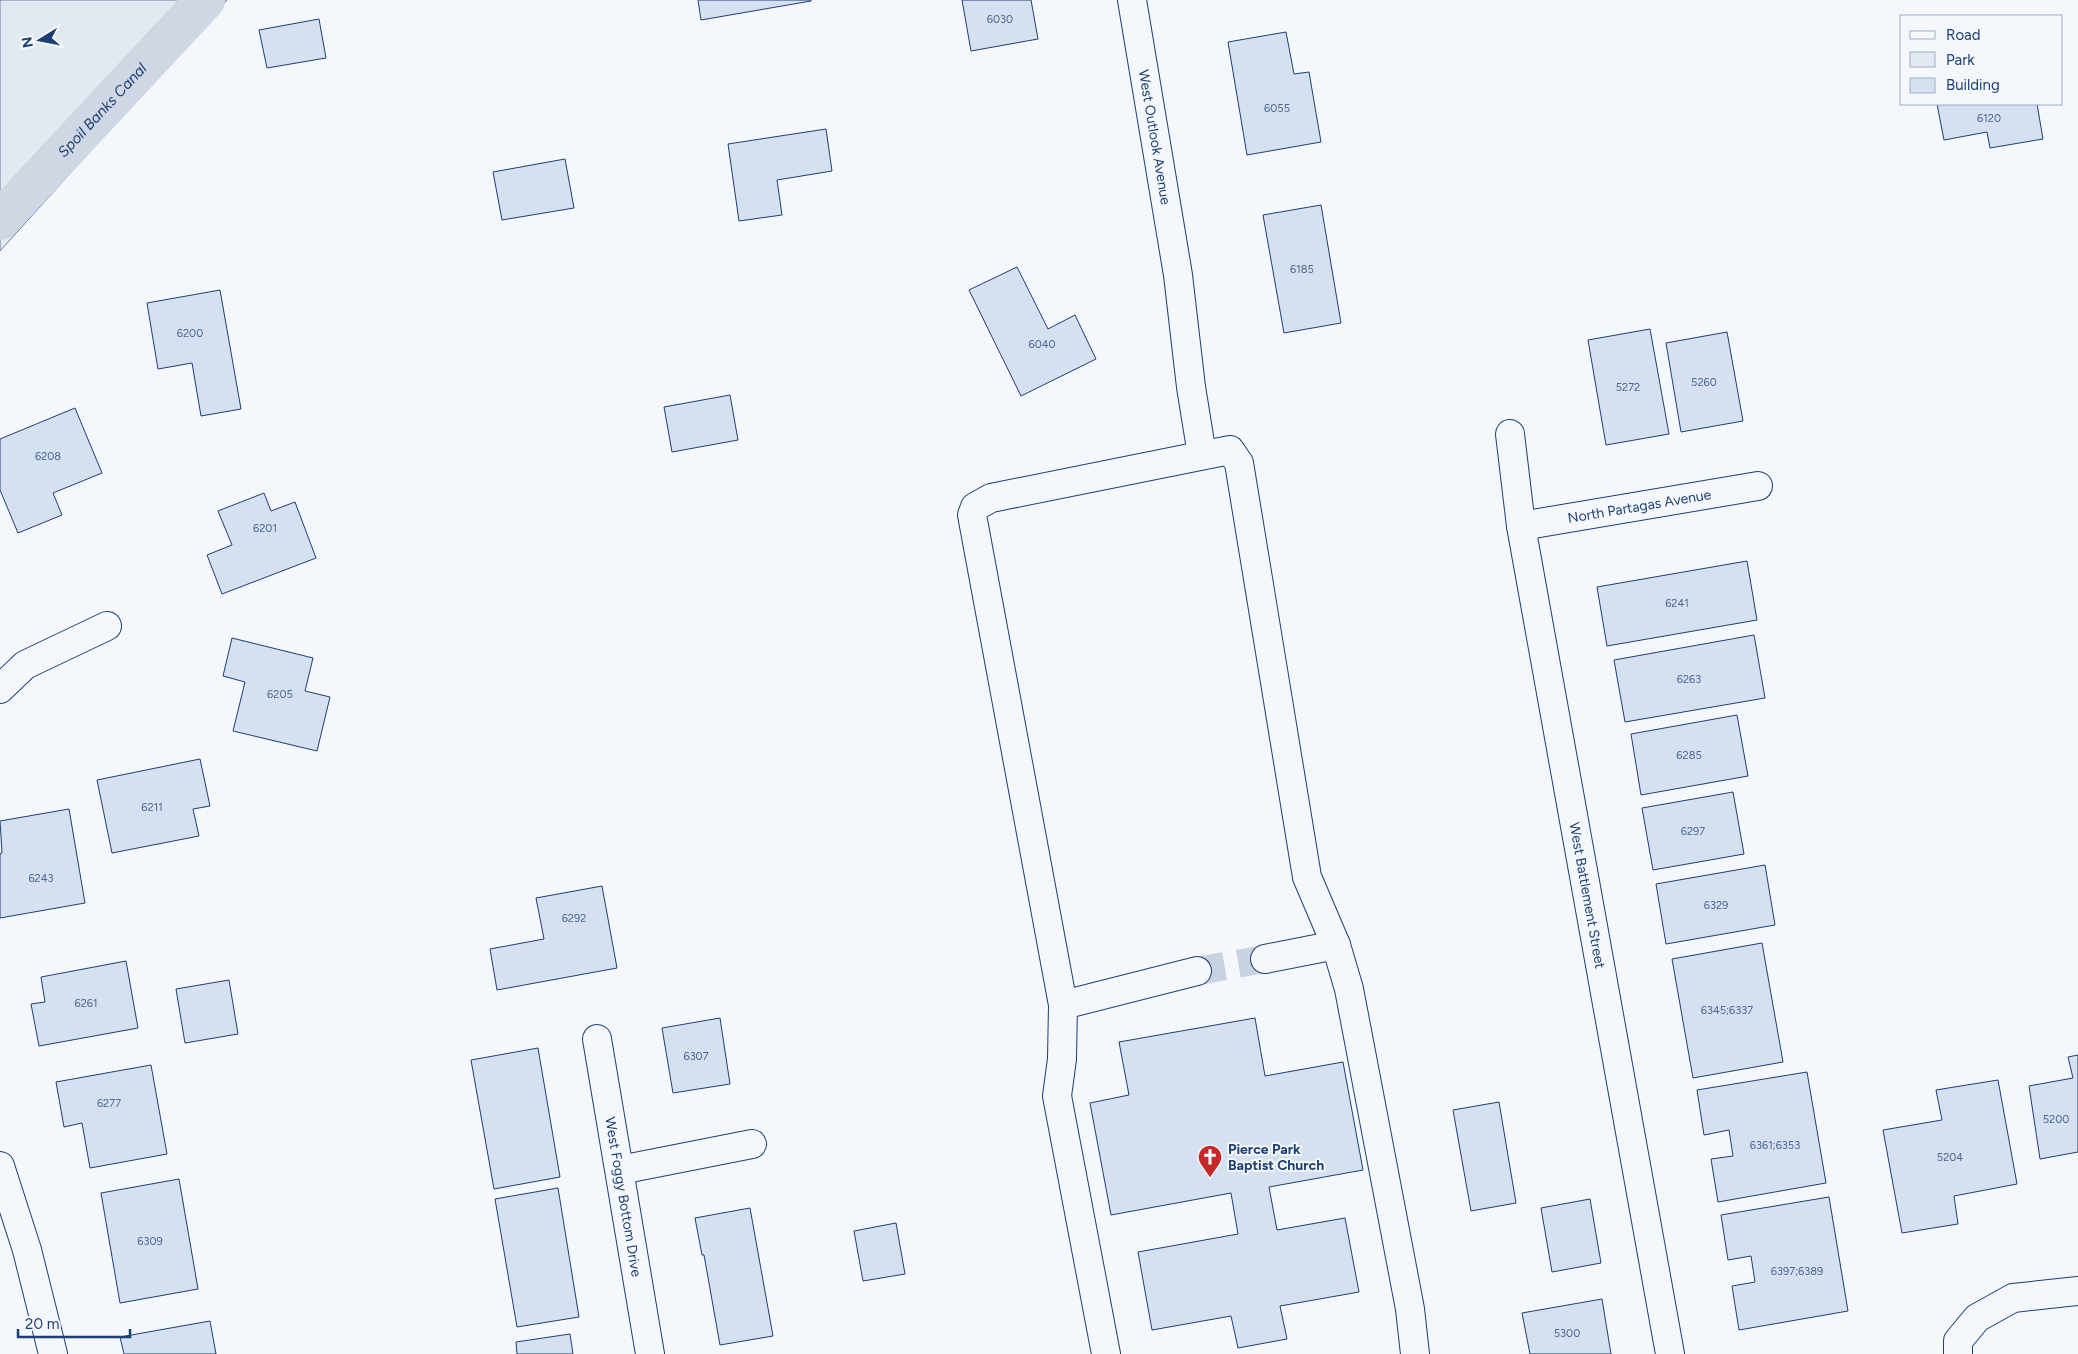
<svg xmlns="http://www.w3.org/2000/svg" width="2078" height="1354" viewBox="0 0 2078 1354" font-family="Figtree,sans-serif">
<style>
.green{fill:#e3e9f0;stroke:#687fa3}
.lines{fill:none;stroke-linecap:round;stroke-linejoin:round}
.canal{stroke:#cfd7e4;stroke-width:40}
.building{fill:#d5e0f0;stroke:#1d3f73}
.minor-tunnel{stroke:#c9d2e0;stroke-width:28;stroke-dasharray:28 14;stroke-linecap:butt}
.minor-casing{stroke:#1d3f73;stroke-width:30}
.minor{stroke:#f4f7fb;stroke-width:28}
.labels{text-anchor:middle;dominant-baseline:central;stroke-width:4;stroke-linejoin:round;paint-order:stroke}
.number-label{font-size:11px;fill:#4b6792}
.street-label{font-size:14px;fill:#1d3f73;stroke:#f4f7fb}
.poi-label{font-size:14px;font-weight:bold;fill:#1d3f73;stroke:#f4f7fb;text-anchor:start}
.water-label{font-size:15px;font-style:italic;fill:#1d3f73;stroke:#f4f7fb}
</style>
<rect width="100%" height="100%" fill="#f4f7fb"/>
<path class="green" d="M0,0h227l-227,251z"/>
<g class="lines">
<path class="canal" id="s1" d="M0,220l205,-220"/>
</g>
<path class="building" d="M698,0h113v1l-110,19z
M962,0h69l7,39 -67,12z
M319,19l7,39 -59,10 -8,-38z
M1286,32l8,42 15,-2 12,70 -74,13 -19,-113z
M1937,104h100l6,35 -53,9 -3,-16 -43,8z
M826,129l6,42 -55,9 5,35 -43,6 -11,-77z
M565,159l9,49 -72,12 -9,-48z
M1321,205l20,118 -57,10 -21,-118z
M1017,267l31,62 27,-14 21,44 -75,37 -52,-106z
M220,290l21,119 -40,7 -9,-53 -34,6 -11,-66z
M1650,329l19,105 -63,11 -18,-105z
M1727,332l16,89 -62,11 -15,-89z
M730,395l8,45 -66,12 -8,-45z
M75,408l27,65 -49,20 9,22 -44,18 -18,-43v-51z
M264,493l7,18 24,-9 21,56 -94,36 -15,-39 25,-10 -14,-34z
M1747,561l10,59 -150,26 -10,-59z
M1754,635l11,63 -140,24 -11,-62z
M232,638l81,20 -8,33 25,6 -13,54 -84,-20 12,-49 -22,-6z
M1737,715l11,61 -107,19 -10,-61z
M200,759l10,47 -17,3 6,27 -87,17 -15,-73z
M1733,792l11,62 -91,16 -11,-62z
M69,809l16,94 -85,15v-64l2,-1 -2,-32z
M1765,865l10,60 -109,19 -10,-60z
M602,886l15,82 -120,22 -7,-41 54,-10 -8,-41z
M1762,943l21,119 -90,16 -21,-119z
M126,961l12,67 -99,18 -8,-42 14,-2 -4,-25z
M229,980l9,54 -53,9 -9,-54z
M720,1018l10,66 -57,9 -11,-65z
M1255,1018l10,58 78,-14 20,108 -94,17 8,43 68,-12 14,74 -79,14 7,33 -49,9 -7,-32 -79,14 -14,-78 100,-18 -7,-41 -120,22 -21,-112 39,-8 -10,-53z
M538,1048l22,129 -66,12 -23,-129z
M2078,1055v97l-38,7 -11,-73 44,-8 -5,-21z
M151,1065l16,89 -77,14 -8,-45 -18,4 -8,-45z
M1807,1072l19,111 -108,19 -7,-43 22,-3 -4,-26 -25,5 -7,-45z
M1998,1080l19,104 -63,12 4,28 -56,9 -19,-103 59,-10 -6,-30z
M1499,1102l17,101 -45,8 -18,-101z
M179,1179l19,110 -78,14 -19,-110z
M558,1188l21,129 -62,10 -22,-128z
M1829,1197l19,114 -109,19 -7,-44 23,-4 -4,-26 -23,4 -7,-45z
M1590,1199l11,64 -49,9 -11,-64z
M750,1208l23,128 -53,9 -16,-90h-2l-7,-37z
M896,1223l9,51 -42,7 -9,-50z
M1602,1299l9,55h-81l-8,-41z
M210,1321l6,33h-92l-4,-17z
M570,1334l3,20h-56l-1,-12z"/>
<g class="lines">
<path class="minor-tunnel" d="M1197,971l68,-12"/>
<defs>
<g id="minor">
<path id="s2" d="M1132,0l46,275 13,112 11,68"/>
<path id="s3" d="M1510,434l11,92 149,828"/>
<path id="s4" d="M1521,526l237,-40"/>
<path d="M0,689l25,-24 82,-39"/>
<path d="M1265,959l71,-14"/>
<path d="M1063,1005l134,-34"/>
<path id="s5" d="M597,1039l53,315"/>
<path d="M0,1166l27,84 26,104"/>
<path d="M620,1170l132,-26"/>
<path d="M1106,1354l-49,-258 5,-37 1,-54 -91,-490 3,-8 16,-9 239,-48 9,13 68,414 29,68 13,44 61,320 5,45"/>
<path d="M1958,1354v-13l19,-23 36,-20 65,-7"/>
</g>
</defs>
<use href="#minor" class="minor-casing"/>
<use href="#minor" class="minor"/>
</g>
<defs>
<symbol id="church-pin" viewBox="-11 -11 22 30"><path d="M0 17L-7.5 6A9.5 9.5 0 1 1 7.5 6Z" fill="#c62828" stroke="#f4f7fb"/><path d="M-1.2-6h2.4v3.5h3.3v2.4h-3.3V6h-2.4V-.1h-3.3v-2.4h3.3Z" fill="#fff"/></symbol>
</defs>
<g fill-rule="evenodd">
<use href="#church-pin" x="1196" y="1143" width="28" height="38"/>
</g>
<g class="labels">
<g class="number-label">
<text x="1000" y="19">6030</text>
<text x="1277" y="108">6055</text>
<text x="1989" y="118">6120</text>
<text x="1302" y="269">6185</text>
<text x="190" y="333">6200</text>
<text x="1042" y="344">6040</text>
<text x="1704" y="382">5260</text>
<text x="1628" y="387">5272</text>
<text x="48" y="456">6208</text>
<text x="265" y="528">6201</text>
<text x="1677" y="603">6241</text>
<text x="1689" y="679">6263</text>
<text x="280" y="694">6205</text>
<text x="1689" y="755">6285</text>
<text x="152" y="807">6211</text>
<text x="1693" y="831">6297</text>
<text x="41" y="878">6243</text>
<text x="1716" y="905">6329</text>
<text x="574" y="918">6292</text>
<text x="86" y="1003">6261</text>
<text x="1727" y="1010">6345;6337</text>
<text x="696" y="1056">6307</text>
<text x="109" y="1103">6277</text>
<text x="2056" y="1119">5200</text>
<text x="1775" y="1145">6361;6353</text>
<text x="1950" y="1157">5204</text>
<text x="150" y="1241">6309</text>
<text x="1797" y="1271">6397;6389</text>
<text x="1567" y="1333">5300</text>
</g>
<g class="street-label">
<text stroke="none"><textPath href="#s2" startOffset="139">West Outlook Avenue</textPath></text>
<text stroke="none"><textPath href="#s4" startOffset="120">North Partagas Avenue</textPath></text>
<text stroke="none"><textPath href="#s3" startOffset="468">West Battlement Street</textPath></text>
<text stroke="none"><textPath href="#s5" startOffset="160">West Foggy Bottom Drive</textPath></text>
</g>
<g class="poi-label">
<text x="1228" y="1149">Pierce Park<tspan x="1228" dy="16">Baptist Church</tspan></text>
</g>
<g class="water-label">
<text stroke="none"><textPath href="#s1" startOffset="150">Spoil Banks Canal</textPath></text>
</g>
</g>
<rect x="1900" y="15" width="162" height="90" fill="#f4f7fb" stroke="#9eadc5"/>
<rect x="1910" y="31" width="25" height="8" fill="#f4f7fb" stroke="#9eadc5"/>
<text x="1946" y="40" font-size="15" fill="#1d3f73">Road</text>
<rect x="1910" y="52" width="25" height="15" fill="#e3e9f0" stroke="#9eadc5"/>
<text x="1946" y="65" font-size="15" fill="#1d3f73">Park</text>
<rect x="1910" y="78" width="25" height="15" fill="#d5e0f0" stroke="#9eadc5"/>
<text x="1946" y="90" font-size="15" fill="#1d3f73">Building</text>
<g transform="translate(40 40) rotate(260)" stroke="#f4f7fb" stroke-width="4" paint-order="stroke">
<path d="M0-4L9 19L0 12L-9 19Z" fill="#1d3f73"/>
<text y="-8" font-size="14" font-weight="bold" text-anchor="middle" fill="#1d3f73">N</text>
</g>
<path d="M18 1329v8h112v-8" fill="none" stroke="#1d3f73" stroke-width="2.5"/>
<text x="25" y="1329" font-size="15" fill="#1d3f73" stroke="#f4f7fb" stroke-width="4" paint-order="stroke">20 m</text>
</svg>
